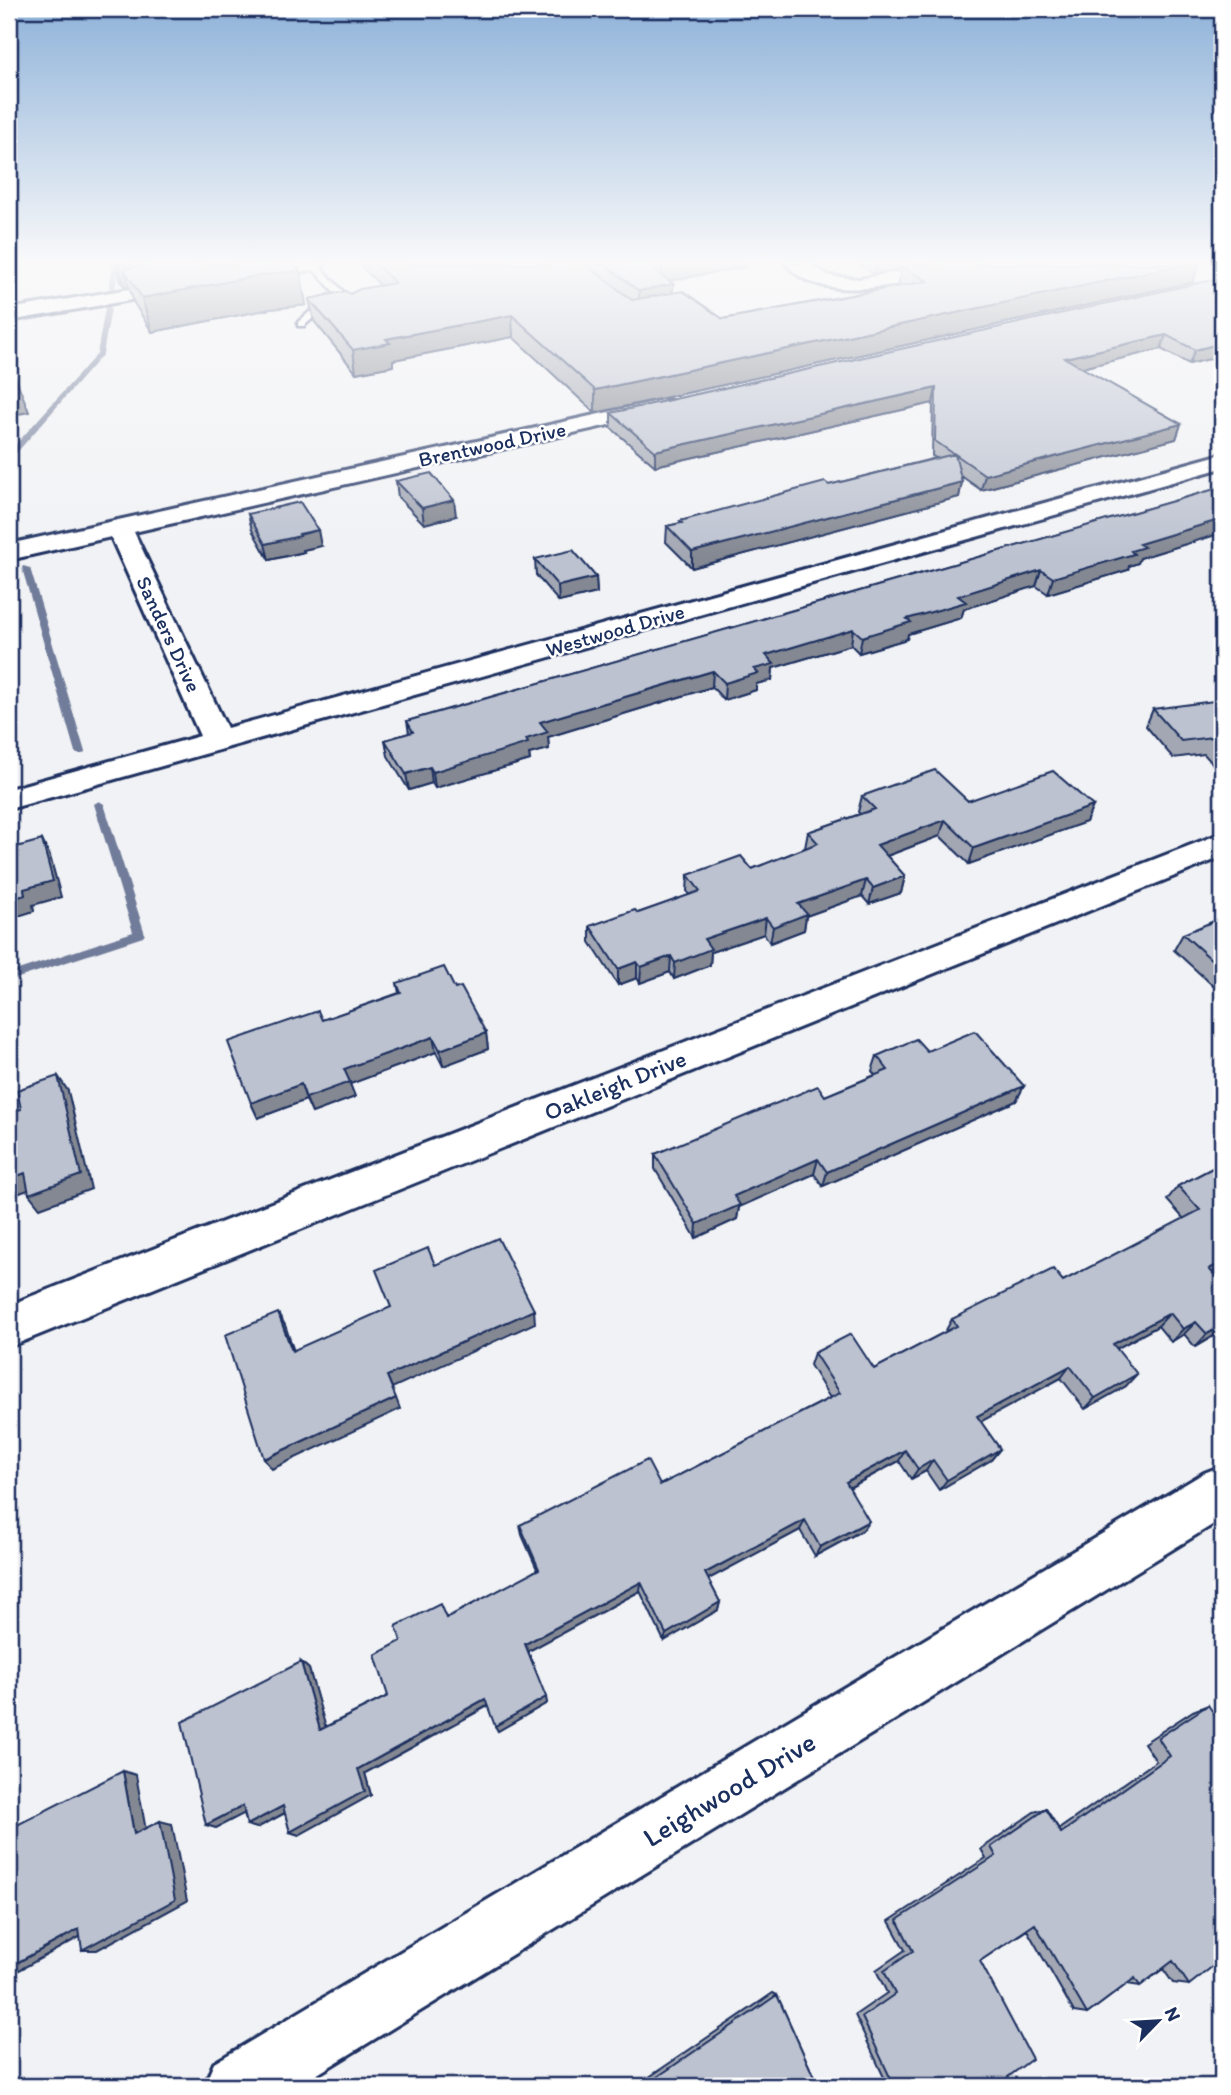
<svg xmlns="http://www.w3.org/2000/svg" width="1231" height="2095" font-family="Itim,sans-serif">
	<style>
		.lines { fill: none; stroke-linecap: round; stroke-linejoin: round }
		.stream { fill: #707c9a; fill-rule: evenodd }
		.service-casing { stroke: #1b2f5e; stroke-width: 5 }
		.minor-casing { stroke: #1b2f5e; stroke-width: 6 }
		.service { fill: #fff; fill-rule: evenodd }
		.minor { fill: #fff; fill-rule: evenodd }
		.wall { fill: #a2a7b3; stroke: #1b2f5e; stroke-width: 2 }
		.shaded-wall { fill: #848892; stroke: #1b2f5e; stroke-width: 2 }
		.building { fill: #bcc2d0; stroke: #1b2f5e; stroke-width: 2 }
		.labels { text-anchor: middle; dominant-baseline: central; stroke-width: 5; stroke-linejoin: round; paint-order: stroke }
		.far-street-label { font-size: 21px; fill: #1b2f5e; stroke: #fff }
		.street-label { font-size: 24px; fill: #1b2f5e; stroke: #fff }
		.near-street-label { font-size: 28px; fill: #1b2f5e; stroke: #fff }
	</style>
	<rect width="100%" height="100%" fill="#f1f2f5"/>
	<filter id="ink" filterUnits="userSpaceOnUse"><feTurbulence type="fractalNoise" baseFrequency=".0143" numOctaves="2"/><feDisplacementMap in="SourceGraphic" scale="14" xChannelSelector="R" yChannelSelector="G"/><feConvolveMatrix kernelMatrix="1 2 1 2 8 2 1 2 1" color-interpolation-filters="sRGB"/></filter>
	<g filter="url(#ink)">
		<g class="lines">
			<!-- stream -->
			<path class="stream" d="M113 264H119L115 288 112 290 109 288Z
				M108 306 111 308 103 354 12 458H9V452L97 354 105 308Z
				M9 517 13 519 16 534 9 532Z
				M23 566 30 568 85 752 83 754H77L75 752 22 568Z
				M99 801 104 804 145 934 143 937 9 981V973L133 932 94 804Z"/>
			<defs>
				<path id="service" d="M317 264 359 308V312H353L309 265Z
					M329 295 337 297 304 326H298V322Z"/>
				<path id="minor" d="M285 264H326L317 269 246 281 237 276 246 271Z
					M786 264H808L830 276 859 279 942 264H979L970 269C921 279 823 310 786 264Z
					M183 280 192 286 189 290 9 321V309Z
					M663 400 671 401 674 406 671 411 134 532 227 728 1222 454V468L9 809V789L200 736 111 537 9 560V544Z
					M1222 833V857L9 1347V1305Z
					M1222 1466V1519L298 2086H204L214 2063 1204 1473Z"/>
			</defs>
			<!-- service casing -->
			<use href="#service" class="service-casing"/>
			<!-- minor casing -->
			<use href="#minor" class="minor-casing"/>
			<!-- service -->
			<use href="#service" class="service"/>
			<!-- minor -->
			<use href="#minor" class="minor"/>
		</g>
		<!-- wall -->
		<path class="wall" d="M116 264H293L300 271 306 305 270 309 152 332 134 303 129 287H125L121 282Z
			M359 264H745V267L669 281 673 293 723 319 898 286 901 269 874 274 858 264H1199L1193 282 595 413 513 337 393 360V366L356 373 314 321 309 299 350 294 380 285Z
			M1222 279V356L1189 364 1161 349 1082 368 1181 424 1176 439 981 490 961 476 962 482 959 497 692 568 666 542 667 526 680 523V521L829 485 936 458 932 456 933 403 655 466 611 428V413Z
			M396 481 456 516 424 524 398 497Z
			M1222 487V533L1140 558 1138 563 1129 566 1128 570 1048 594 1036 586 964 609 961 618 908 634 907 639 859 653 851 645 773 668 772 680 756 684V690L724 700 712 687 548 737 549 749 529 754 530 760 435 788 432 783 409 790 388 756 385 740 409 733 407 721Z
			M248 514 321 546 303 550 304 552 269 560 252 530Z
			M535 559 596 577 597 593 559 602 536 575Z
			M1222 705V763L1213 764 1204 754 1173 758 1146 726 1153 709Z
			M862 796 1093 806 1086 822 969 864 940 836 887 856 905 876 901 893 869 904 862 896 806 916 804 930 770 943 764 934 711 952 710 965 674 979 670 972 640 983 637 978 618 985 590 942V926L638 913 690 895 687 891 688 875 752 869 805 848 808 832 860 814 858 812Z
			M1222 928V994L1174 950 1183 934Z
			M397 983 455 989 486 1033 488 1049 443 1066 436 1052 350 1084 355 1097 312 1113 306 1100 258 1118 251 1103 322 1020 399 993Z
			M927 1051 1024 1086 1016 1101 823 1186 814 1174 739 1207 737 1219 696 1238 655 1169V1154L825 1096 875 1075 872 1071 877 1056Z
			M1222 1163 1213 1273 1222 1283V1331L1195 1347 1184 1334 1171 1342 1158 1326 1117 1348 1126 1386 1085 1409 1061 1378 980 1421 1000 1449 991 1460 939 1490 926 1471 911 1479 899 1461 849 1488 863 1530 815 1556 800 1530 708 1579 720 1602 718 1610 664 1641 640 1591 528 1651 547 1703 498 1731 488 1706 365 1773 371 1795 299 1835 290 1832 285 1813 257 1828 247 1825 244 1813 216 1828 206 1825 301 1662 309 1669 325 1727 388 1696 537 1569 522 1535 520 1525 660 1485 830 1398 810 1365 814 1353 874 1369 945 1332 952 1319 1063 1281 1184 1219 1167 1200 1178 1186Z
			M1208 1705 1189 1985 1173 1983 1163 1969 1140 1986 1127 1984 1087 2014 1074 2012 1027 1930 980 1961 996 2086H888L855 2015 887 1993 876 1970 905 1950 889 1921 986 1858 981 1849 1034 1812 1046 1809 1059 1829 1156 1761 1144 1743 1193 1711Z
			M773 1993 777 1995 818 2086H636Z"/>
		<!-- shaded-wall -->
		<path class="shaded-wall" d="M118 264H269L124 269 129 287H125Z
			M662 264H745V267L662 282Z
			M876 264H927L901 266V269L874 274Z
			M1185 264H1199L1193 282 595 413V390Z
			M300 271 306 305 270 309 152 332 142 298 262 275Z
			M673 284V306L639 312V291Z
			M512 315 513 337 393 360V366L356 373 353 350 386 339Z
			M1166 335 1161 349 1061 373 1065 358Z
			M1222 343V356L1189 364 1195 350Z
			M15 376 29 412 9 416V377Z
			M936 388 933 403 655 466V451Z
			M1181 424 1176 439 981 490 985 475Z
			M962 482 959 497 692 568V552Z
			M454 500 456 516 424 524 422 508Z
			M1222 519V533L1140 558 1138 563 1129 566 1128 570 1048 594 1053 578 1131 551 1139 544Z
			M318 530 321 546 303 550 304 552 269 560 265 544Z
			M1041 570 1036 586 964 609 961 618 908 634 907 639 859 653 862 637 907 619 958 596Z
			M596 577 597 593 559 602 558 586Z
			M853 629 851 645 773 668 772 680 756 684V690L724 700 725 683 754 669 766 655Z
			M713 671 712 687 548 737 549 749 529 754 530 760 435 788 433 772 526 739 540 722Z
			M1221 748 1222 763 1213 764Z
			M430 767 432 783 409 790 406 774Z
			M1093 806 1086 822 969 864 974 848Z
			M945 820 940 836 873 861 877 845Z
			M42 840 50 856 61 897 33 905 34 911 9 919V900L24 889Z
			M905 876 901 893 869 904 873 888Z
			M866 880 862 896 806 916 804 930 770 943 773 927 798 904Z
			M766 918 764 934 711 952 710 965 674 979 675 963 704 939Z
			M671 956 670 972 640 983 641 967Z
			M637 962V978L618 985V969Z
			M486 1033 488 1049 443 1066 440 1050Z
			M433 1037 436 1052 350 1084 355 1097 312 1113 306 1098 344 1069Z
			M58 1076 68 1091 91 1189 40 1208 29 1194Z
			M301 1084 306 1100 258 1118 251 1103Z
			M1024 1086 1016 1101 823 1186 827 1172Z
			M818 1159 814 1174 739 1207 737 1219 696 1238 697 1224 734 1196Z
			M25 1173 36 1187 9 1197V1179Z
			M1222 1262V1268L1197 1282 1209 1269Z
			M534 1310 535 1323 392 1388 387 1376Z
			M278 1313 285 1325 298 1363 292 1351Z
			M1170 1313 1158 1326 1103 1356 1113 1344Z
			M1196 1322 1184 1334 1171 1342 1183 1329Z
			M1222 1326V1331L1195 1347 1207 1334Z
			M1070 1366 1061 1378 969 1428 977 1416Z
			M1137 1374 1126 1386 1085 1409 1095 1398Z
			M396 1398 400 1409 272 1469 264 1459Z
			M1000 1449 991 1460 939 1490 947 1480Z
			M905 1450 899 1461 841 1492 846 1482Z
			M933 1460 926 1471 911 1479 918 1469Z
			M805 1520 800 1530 703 1582 705 1573Z
			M869 1521 863 1530 815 1556 820 1547Z
			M641 1582 640 1591 527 1652 525 1644Z
			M720 1602 718 1610 664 1641 666 1634Z
			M301 1662 309 1669 328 1735 320 1730Z
			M546 1697 547 1703 498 1731 495 1726Z
			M485 1699 489 1705 365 1773 371 1795 299 1835 290 1832 358 1769Z
			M123 1771 136 1775 147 1836 134 1834Z
			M243 1806 253 1809 216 1828 206 1825Z
			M283 1806 292 1809 257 1828 247 1825Z
			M160 1821 172 1824 187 1901 97 1950H82Z
			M79 1929H94L14 1973H9V1967Z"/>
		<!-- building -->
		<path class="building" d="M153 264H293L300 271 262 275 142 298 124 269Z
			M376 264H585L632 300 683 291 723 319 928 281 901 266 911 264H1185L595 390 512 315 386 339 390 343 353 350 309 299 346 291 350 294 360 289 395 283Z
			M604 264H646L673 284 639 291Z
			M1221 278 1222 279V323L1217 324 1222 327V343L1195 350 1166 335 1065 358 1181 424 985 475 955 454 962 482 692 552 667 526 682 523 680 521 825 482 829 485 954 454 935 441 936 388 655 451 611 413Z
			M9 361 15 376 9 377Z
			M431 473 454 500 422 508 396 481Z
			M1222 487V519L1139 544 1144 547 1131 551 1134 554 1053 578 1041 570 958 596 966 602 907 619 911 622 862 637 853 629 766 655 774 664 754 669 758 673 725 683 713 671 540 722 548 732 526 739 528 743 433 772 430 767 406 774 385 740 413 732 407 721Z
			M300 502 318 530 299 534 300 536 265 544 248 514Z
			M573 550 596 577 558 586 535 559Z
			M1214 701 1218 705H1222V748L1212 737 1181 741 1153 709Z
			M935 770 968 801 1053 771 1093 806 974 848 945 820 877 845 905 876 873 888 866 880 798 904 807 914 773 927 766 918 704 939 711 949 675 963 671 956 641 967 637 962 618 969 590 926 635 910 638 913 700 891 688 875 741 856 752 869 818 843 808 832 875 809 862 796Z
			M42 840 53 881 24 889 25 895 9 900V849Z
			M1214 921 1222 928V969L1183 934Z
			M444 967 455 989 461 987 486 1033 440 1050 433 1037 344 1069 350 1082 306 1098 301 1084 251 1103 228 1042 318 1011 322 1020 401 993 397 983Z
			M975 1031 1024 1086 827 1172 818 1159 734 1196 740 1205 697 1224 655 1154 818 1086 825 1096 888 1070 877 1056 916 1039 927 1051Z
			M58 1076 81 1175 29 1194 25 1173 9 1179V1113L21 1109 17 1090Z
			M1222 1163V1262L1209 1269 1222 1283V1326L1207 1334 1196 1322 1183 1329 1170 1313 1113 1344 1137 1374 1095 1398 1070 1366 977 1416 1000 1449 947 1480 933 1460 918 1469 905 1450 846 1482 869 1521 820 1547 805 1520 705 1573 720 1602 666 1634 641 1582 525 1644 546 1697 495 1726 485 1699 358 1769 365 1791 290 1832 283 1806 247 1825 243 1806 206 1825 182 1722 301 1662 320 1730 388 1696 375 1655 401 1641 396 1626 440 1604 446 1618 539 1569 520 1525 647 1460 660 1485 840 1393 814 1353 851 1334 874 1369 957 1326 952 1319 1053 1269 1063 1281 1200 1210 1178 1186Z
			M498 1238 534 1310 387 1376 396 1398 264 1459 225 1335 278 1313 292 1351 391 1307 376 1270 428 1248 435 1265Z
			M1208 1705 1222 1725V1959L1189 1985 1173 1961 1140 1986 1135 1978 1087 2014 1035 1924 980 1961 1032 2059 996 2086H894L862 2017 895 1994 884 1971 913 1951 897 1920 996 1856 991 1847 1046 1809 1061 1833 1170 1756 1158 1738Z
			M123 1771 134 1834 160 1821 175 1900 82 1950 79 1929 9 1967V1829Z
			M777 1995 818 2086H644Z"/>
	</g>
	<!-- sky -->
	<linearGradient id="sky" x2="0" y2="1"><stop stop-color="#8eb2d9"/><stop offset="0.47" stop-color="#f9f9fa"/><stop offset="1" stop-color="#f9f9fa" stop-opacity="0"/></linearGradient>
	<rect width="1231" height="557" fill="url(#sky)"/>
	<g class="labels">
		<!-- far-street labels -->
		<g class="far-street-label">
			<text transform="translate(492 444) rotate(-12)">Brentwood Drive</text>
			<text transform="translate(615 630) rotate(-16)">Westwood Drive</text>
			<text transform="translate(169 634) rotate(65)">Sanders Drive</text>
		</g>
		<!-- street labels -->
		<g class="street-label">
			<text transform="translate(615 1085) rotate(-22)">Oakleigh Drive</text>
		</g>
		<!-- near-street labels -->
		<g class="near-street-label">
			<text transform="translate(729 1789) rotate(-31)">Leighwood Drive</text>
		</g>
	</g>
	<!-- margin -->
	<rect width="1231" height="2095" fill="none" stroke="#fff" stroke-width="35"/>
	<rect x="18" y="18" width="1196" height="2060" fill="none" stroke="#1b2f5e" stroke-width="2.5" filter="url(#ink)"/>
	<!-- north arrow -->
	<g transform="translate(1158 2021) rotate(65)" stroke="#ffffff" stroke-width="5" paint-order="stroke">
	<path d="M0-5L12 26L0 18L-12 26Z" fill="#1b2f5e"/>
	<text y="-10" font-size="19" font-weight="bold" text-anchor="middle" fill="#1b2f5e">N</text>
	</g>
</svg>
